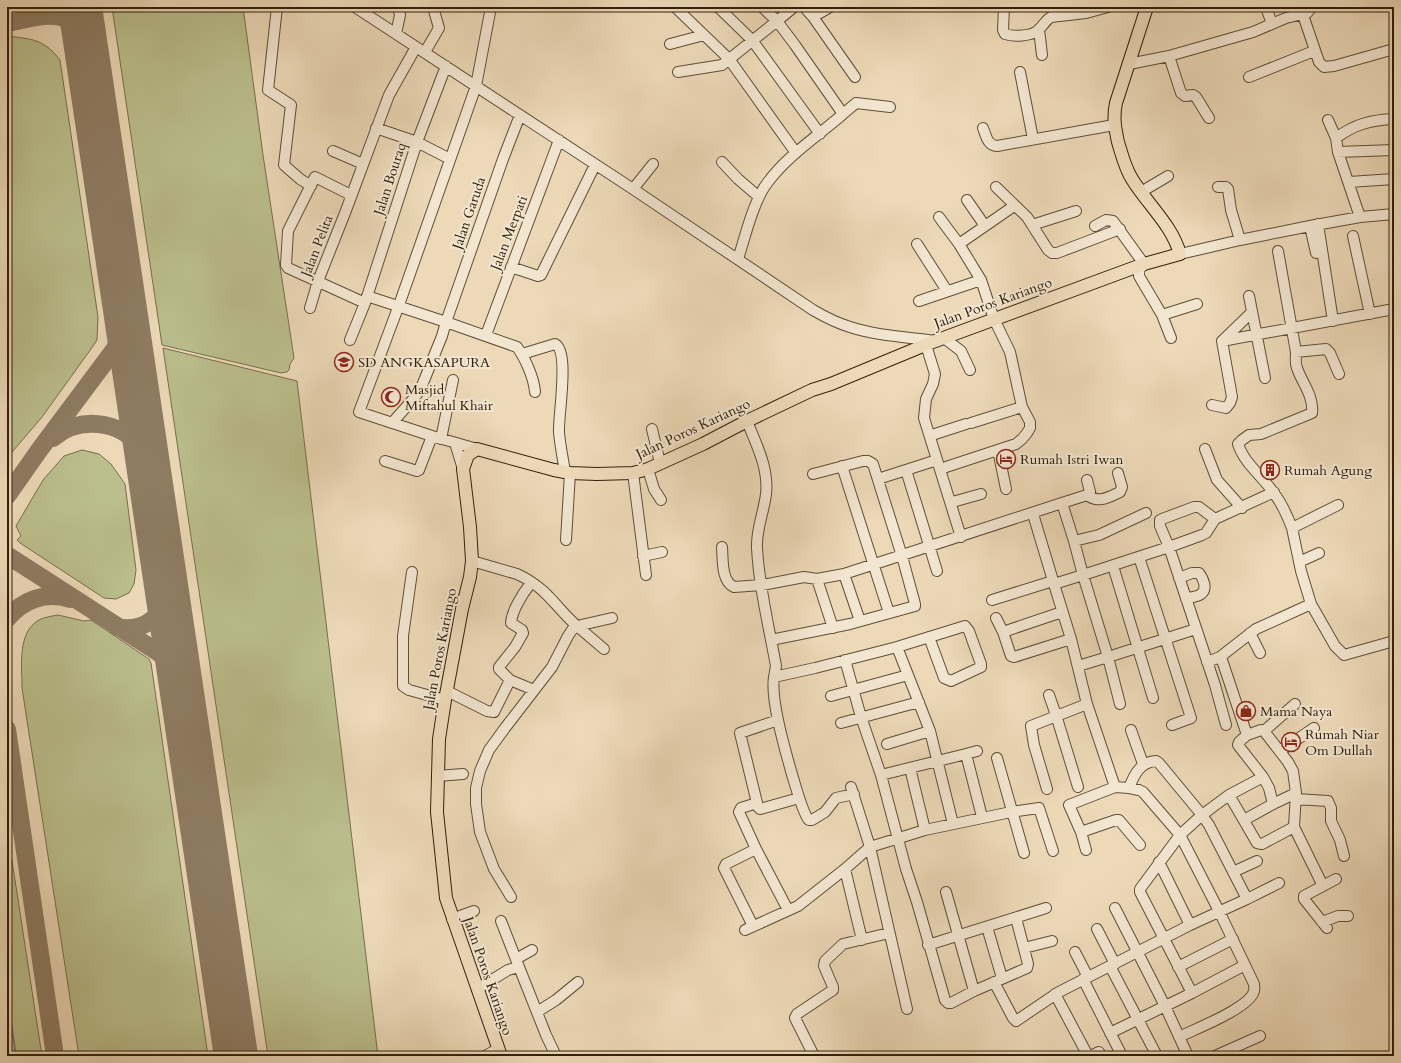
<svg xmlns="http://www.w3.org/2000/svg" width="1401" height="1063" font-family="Cardo,serif">
	<style>
		.green { fill: #bbbe8d; stroke: #766f4c }
		.lines { fill: none; stroke-linecap: round; stroke-linejoin: round }
		.stream { stroke: #737b75; stroke-width: 2 }
		.taxiway { stroke: #8e7c62; stroke-width: 18 }
		.runway { stroke: #8e7c62; stroke-width: 44 }
		.minor-casing { stroke: #5f4e36; stroke-width: 12 }
		.major-casing { stroke: #30200b; stroke-width: 14 }
		.minor { stroke: #f3e6d1; stroke-width: 10 }
		.major { stroke: #edd9b8; stroke-width: 12 }
		.labels { text-anchor: middle; dominant-baseline: central; stroke-width: 4; stroke-linejoin: round; paint-order: stroke }
		.street-label { font-size: 14px; fill: #30200b; stroke: #f3e6d1 }
		.poi-label { font-size: 14px; fill: #30200b; stroke: #f3e6d1; text-anchor: start }
	</style>
	<rect width="100%" height="100%" fill="#edd9b8"/>
	<filter id="stains"><feTurbulence type="fractalNoise" baseFrequency=".005" numOctaves="4"/><feColorMatrix values="0 0 0 0 .2 0 0 0 0 .09 0 0 0 0 .02 0 0 0 .5 -.17"/></filter>
	<radialGradient id="worn" r=".72"><stop offset=".6" stop-color="#630" stop-opacity="0"/><stop offset="1" stop-color="#630" stop-opacity=".3"/></radialGradient>
	<!-- green -->
	<path class="green" d="M112 7H243L263 155 294 358 290 364 289 370 287 372 281 373 162 345Z
		M7 36C32 39 44 39 60 60L98 317 97 340 91 349 42 417 7 458Z
		M163 348 297 381 378 1056H268Z
		M82 450 99 454 111 464 125 484 136 570 134 584 129 593 116 599 104 598 20 543 17 540 21 536 16 526 43 480 64 456Z
		M58 615 84 621 91 620 149 659 151 663 208 1056H79L22 688C22 667 17 632 39 620 45 617 52 616 58 615Z
		M7 828 42 1056H10L7 1035Z"/>
	<g class="lines">
		<!-- stream -->
		<path class="stream" d="M7 996 16 1056"/>
		<!-- taxiway -->
		<path class="taxiway" d="M7 23C25 20 49 11 66 19 74 23 79 30 84 37
			M53 438C78 416 120 420 140 447 143 452 145 459 148 465
			M7 496 40 449 114 350 122 336 127 323
			M7 555 159 653C171 663 175 667 180 682
			M7 619C22 600 46 591 70 599
			M117 627C141 632 154 621 168 603
			M7 729 55 1056"/>
		<!-- runway -->
		<path class="runway" d="M80 7 236 1056"/>
		<defs>
			<path id="minor" d="M277 7 268 90 291 105 284 165 300 179 311 186
				M355 7 633 189 813 310C825 317 837 323 850 327 877 336 907 337 936 341
				M675 7 729 59 796 153
				M718 7 752 40 820 134
				M762 7 777 21 794 7
				M804 7 813 17 855 77
				M1004 7 1003 30 1005 34C1013 37 1031 36 1037 31 1043 27 1044 21 1051 17L1086 13 1108 7
				M1266 7 1272 24
				M1303 15 1319 62 1324 67 1334 66 1394 49
				M813 17 830 7
				M1039 29 1042 55
				M396 34 400 15 398 7
				M670 44 704 35
				M425 52 439 28 433 7
				M1169 56 1181 93 1185 96 1193 95 1196 97 1209 118
				M1129 64 1169 56 1253 32 1286 18 1307 13 1312 7
				M678 72 722 65 777 21 795 45 843 114C818 136 788 155 768 182 754 199 745 237 738 259
				M1020 72 1033 139
				M1249 77 1314 51
				M843 114 856 103 890 107
				M1328 120 1336 138
				M376 128 417 142 450 159
				M983 128C986 136 988 146 997 146L1114 125
				M333 151 363 164
				M1338 152 1394 150
				M722 162 738 179 759 197
				M1349 182 1394 179
				M996 187 1027 217 1048 250 1052 253H1057L1120 229
				M1218 187H1226L1228 189 1231 210 1240 240
				M633 189 653 164
				M1141 192 1168 176
				M351 195 315 177 288 231 286 265 288 268 365 303
				M967 200 985 226
				M939 217 959 244 981 280 994 319 1010 352 1022 407 1030 422V428L1027 433 1022 439 1016 444 946 467
				M1360 217 1338 152 1336 138C1355 124 1371 120 1394 119
				M1318 224 1333 321
				M1032 225 1076 211
				M1095 226 1106 220 1113 221 1144 264 1139 270V276L1162 315 1171 338
				M1310 226 1316 253
				M1353 236 1370 314
				M917 244 947 291
				M959 244 1014 206
				M1278 251 1296 352C1296 357 1295 363 1297 368 1302 383 1314 396 1312 413L1261 434 1249 435 1242 440 1238 444C1244 463 1262 476 1273 492 1282 503 1287 515 1292 528L1338 505
				M1180 254 1240 240 1310 226 1360 217 1394 214
				M511 267 538 276 541 275 595 165
				M367 296 446 322 503 159 520 115
				M1249 296 1265 378
				M919 301 981 280
				M310 308 318 281 345 213 389 95 416 47
				M1162 315 1197 304
				M486 335 559 140
				M944 338 961 351 970 370
				M350 340 365 303 417 142 446 66
				M1222 341 1394 309
				M1222 341 1252 312
				M926 345 935 374 933 384 926 399 924 418 961 537
				M1296 352 1326 349 1330 353 1339 374
				M522 354 555 344C570 351 558 416 559 432 560 445 563 459 565 472
				M1212 405 1226 408 1230 403 1232 397 1222 341
				M747 421C756 444 769 468 766 494 764 512 756 529 757 548 759 587 769 627 776 666L774 677 815 668 897 647 965 626 969 631 981 664V667L951 681 944 678 929 637
				M392 423 415 397 421 388 442 336 446 322 517 347C525 358 534 378 535 392
				M971 423 1022 407
				M652 429 660 463
				M935 434 966 424
				M441 439 453 380
				M455 443 463 469
				M477 449 432 436 359 412 399 305 476 86 491 7
				M1205 449 1217 480 1242 508
				M998 450 1006 489
				M937 460 906 470 937 571
				M385 461 417 471 419 470 432 436
				M842 466 889 613
				M648 469 654 489 661 500
				M633 473 646 575
				M1118 473 1122 487 1120 492C1109 497 1098 504 1087 495L1062 503 1074 541 1083 575 1169 547 1202 535 1206 533 1215 519 1274 492
				M878 479 906 470
				M1087 495 1090 492 1087 480
				M956 501 981 494
				M1033 514 1054 584 1083 575 1108 657 1078 666
				M1215 519 1199 507H1194L1162 519 1160 520V526L1169 547 1215 685 1226 725
				M1292 528 1301 571 1311 604 1335 646 1344 655 1394 641
				M566 540 570 473
				M1074 541 1099 535 1146 513
				M722 547C723 559 721 581 734 587L762 585 804 577 817 579 844 574 1062 503
				M643 556 662 552
				M1139 557 1191 718 1172 725
				M472 561 517 574C526 578 535 584 543 591 555 602 565 616 577 626L572 630 568 636 552 667 505 728 489 750 480 771 476 788V804L480 832 494 869 511 897
				M1299 562 1319 553
				M1113 566 1153 698
				M412 572 403 636V686L409 690 445 700
				M844 574 860 621
				M1179 578 1192 573H1199C1203 578 1208 589 1201 594 1198 597 1190 597 1186 599
				M817 579 833 628
				M992 600 1053 581
				M1062 612 1003 632 1011 656 1014 657 1071 639
				M996 618 1003 632
				M1250 633 1260 653
				M771 640 850 624 915 606V604L902 556 873 464 868 461H863L813 474
				M897 647 930 731 953 824
				M604 649 577 626 612 618
				M1220 657 1256 629 1311 604
				M845 660 861 717 881 775 906 869 917 902 945 1000 948 1003H951L974 991 1027 968 1028 964 1016 918
				M1207 662 1220 657 1222 660 1247 735 1261 730 1264 731 1288 762 1293 771 1296 793 1273 804 1269 788 1263 777
				M774 677C772 690 775 706 778 720 781 735 801 813 809 820H812L825 812 836 798 854 794
				M510 680 499 669V667L515 647 523 633 522 630 511 623C512 610 523 593 531 583
				M447 691 487 711 494 712 510 680 534 690
				M1049 695 1056 715 1078 787
				M831 696 908 675
				M1087 704 1115 787 1129 788C1134 775 1140 762 1156 761L1159 763 1202 815 1209 825 1247 899 1279 883
				M1120 704 1108 657 1196 629
				M778 720 740 733 758 807 760 809 799 798
				M841 723 919 702
				M1131 730 1143 764
				M1264 731 1295 704
				M1247 735 1239 742 1238 745 1263 777 1229 795 1257 843 1262 844 1294 827
				M887 744 930 731
				M1280 751 1314 728
				M966 754 977 751
				M997 758 1024 853
				M910 768 925 830
				M881 775 966 754 982 817
				M437 776 463 774
				M851 787 870 847 907 1009
				M1115 787 1069 805 1081 832 1116 820H1119L1140 845
				M1129 788 1139 790 1143 792 1180 835 1202 815 1229 795
				M1047 789 1034 745 1031 726 1087 704 1071 639 1054 584
				M1296 793 1294 827 1323 886
				M1296 799 1328 801 1331 808V821L1340 840 1344 856
				M757 803 741 808 739 812 756 849 788 910
				M1244 820 1273 804
				M1081 832 1086 850
				M1159 862 1190 925
				M845 869 862 940
				M1233 872 1257 861
				M946 892 974 991
				M1115 908 1165 1006 1188 1056
				M452 919 474 911
				M501 921 519 967
				M1322 922 1338 916H1348
				M753 926 724 868 726 864 756 849
				M987 927 1002 978
				M1327 928 1304 899V896L1336 879
				M1097 929 1115 964
				M745 930 798 906 845 869 870 847 925 830 1011 812 1039 808 1053 851
				M928 945 1046 908
				M1024 948 1052 941
				M1075 952 1088 977
				M516 959 532 950
				M1110 966 1157 1056
				M1178 967 1233 939
				M1083 979 1122 1056
				M994 982 1013 1018 1016 1021 1059 992 1190 925 1247 899
				M477 989 508 970 519 967 546 1035 556 1056
				M1055 994 1087 1054 1090 1056
				M537 1012 556 1000 578 982
				M1110 1033 1192 993 1245 965
				M1179 1037C1195 1029 1250 1008 1254 991 1255 990 1254 986 1254 984L1219 911 1180 835 1140 889V892L1192 993
				M485 1056 498 1049
				M814 1056 795 1018 797 1014 833 990V987L824 966 825 961 843 944 889 933
				M1090 1056 1099 1052
				M1215 1056 1260 1036"/>
			<path id="major" d="M501 1056 446 898 437 812 439 739 445 700 462 609 470 577 472 561 470 527 463 469 468 455 477 449 554 470 570 473 597 474 633 473 648 469 703 444 747 421 812 390 831 384 930 343 1144 264 1180 254C1172 225 1148 205 1132 179 1125 168 1122 155 1118 142 1115 128 1113 117 1116 103L1147 7"/>
		</defs>
		<!-- minor casing -->
		<use href="#minor" class="minor-casing"/>
		<!-- major casing -->
		<use href="#major" class="major-casing"/>
		<!-- minor -->
		<use href="#minor" class="minor"/>
		<!-- major -->
		<use href="#major" class="major"/>
	</g>
	<!-- icons -->
	<defs>
		<symbol id="school-ring" viewBox="-11 -11 22 22"><circle r="9.5" fill="#f3e6d1" stroke="#8f2418" stroke-width="1.5"/><path d="M0-5L7-2L0 1L-7-2ZM-4 1L0 2.5L4 1V4Q0 6-4 4Z" fill="#8f2418"/></symbol>
		<symbol id="mosque-ring" viewBox="-11 -11 22 22"><circle r="9.5" fill="#f3e6d1" stroke="#8f2418" stroke-width="1.5"/><path d="M3.5-4.9A6 6 0 1 0 3.5 4.9A5 5 0 1 1 3.5-4.9Z" fill="#8f2418"/></symbol>
		<symbol id="hotel-ring" viewBox="-11 -11 22 22"><circle r="9.5" fill="#f3e6d1" stroke="#8f2418" stroke-width="1.5"/><path d="M-6-4.5h1.5V1H6V5H4.5V3h-9V5H-6ZM-4 0a1.8 1.8 0 1 1 3.6 0ZM.5 0V-2.5h3Q6-2.5 6 0Z" fill="#8f2418"/></symbol>
		<symbol id="building-ring" viewBox="-11 -11 22 22"><circle r="9.5" fill="#f3e6d1" stroke="#8f2418" stroke-width="1.5"/><path d="M-4-6H4V6H1V3H-1V6H-4ZM-2.5-4.3h1.7v1.8h-1.7ZM.8-4.3h1.7v1.8H.8ZM-2.5-1h1.7V.8h-1.7ZM.8-1h1.7V.8H.8Z" fill="#8f2418"/></symbol>
		<symbol id="shop-ring" viewBox="-11 -11 22 22"><circle r="9.5" fill="#f3e6d1" stroke="#8f2418" stroke-width="1.5"/><path d="M-5-2.5h2.3a2.7 3.5 0 0 1 5.4 0H5L5.5 6h-11ZM-1.5-2.5h3a1.5 2.3 0 0 0-3 0Z" fill="#8f2418"/></symbol>
	</defs>
	<g fill-rule="evenodd">
		<use href="#school-ring" x="333" y="351" width="22" height="22"/>
		<use href="#mosque-ring" x="380" y="386" width="22" height="22"/>
		<use href="#hotel-ring" x="995" y="448" width="22" height="22"/>
		<use href="#building-ring" x="1259" y="459" width="22" height="22"/>
		<use href="#shop-ring" x="1235" y="700" width="22" height="22"/>
		<use href="#hotel-ring" x="1280" y="731" width="22" height="22"/>
	</g>
	<g class="labels">
		<!-- street labels -->
		<g class="street-label">
			<text transform="translate(390 179) rotate(-72)">Jalan Bouraq</text>
			<text transform="translate(469 213) rotate(-71)">Jalan Garuda</text>
			<text transform="translate(509 233) rotate(-69)">Jalan Merpati</text>
			<text transform="translate(317 246) rotate(-69)">Jalan Pelita</text>
			<text transform="translate(993 303) rotate(-20)">Jalan Poros Kariango</text>
			<text transform="translate(693 429) rotate(-25)">Jalan Poros Kariango</text>
			<text transform="translate(440 649) rotate(-79)">Jalan Poros Kariango</text>
			<text transform="translate(488 976) rotate(71)">Jalan Poros Kariango</text>
		</g>
		<!-- poi labels -->
		<g class="poi-label">
			<text x="358" y="362">SD ANGKASAPURA</text>
			<text x="405" y="389">Masjid<tspan x="405" dy="16">Miftahul Khair</tspan></text>
			<text x="1020" y="459">Rumah Istri Iwan</text>
			<text x="1284" y="470">Rumah Agung</text>
			<text x="1260" y="711">Mama Naya</text>
			<text x="1305" y="734">Rumah Niar<tspan x="1305" dy="16">Om Dullah</tspan></text>
		</g>
	</g>
	<!-- margin -->
	<rect width="1401" height="1063" fill="none" stroke="#edd9b8" stroke-width="24"/>
	<rect x="8" y="8" width="1385" height="1047" fill="none" stroke="#30200b" stroke-width="2"/>
	<rect x="12" y="12" width="1377" height="1039" fill="none" stroke="#30200b"/>
	<rect width="100%" height="100%" filter="url(#stains)"/>
	<rect width="100%" height="100%" fill="url(#worn)"/>
</svg>
